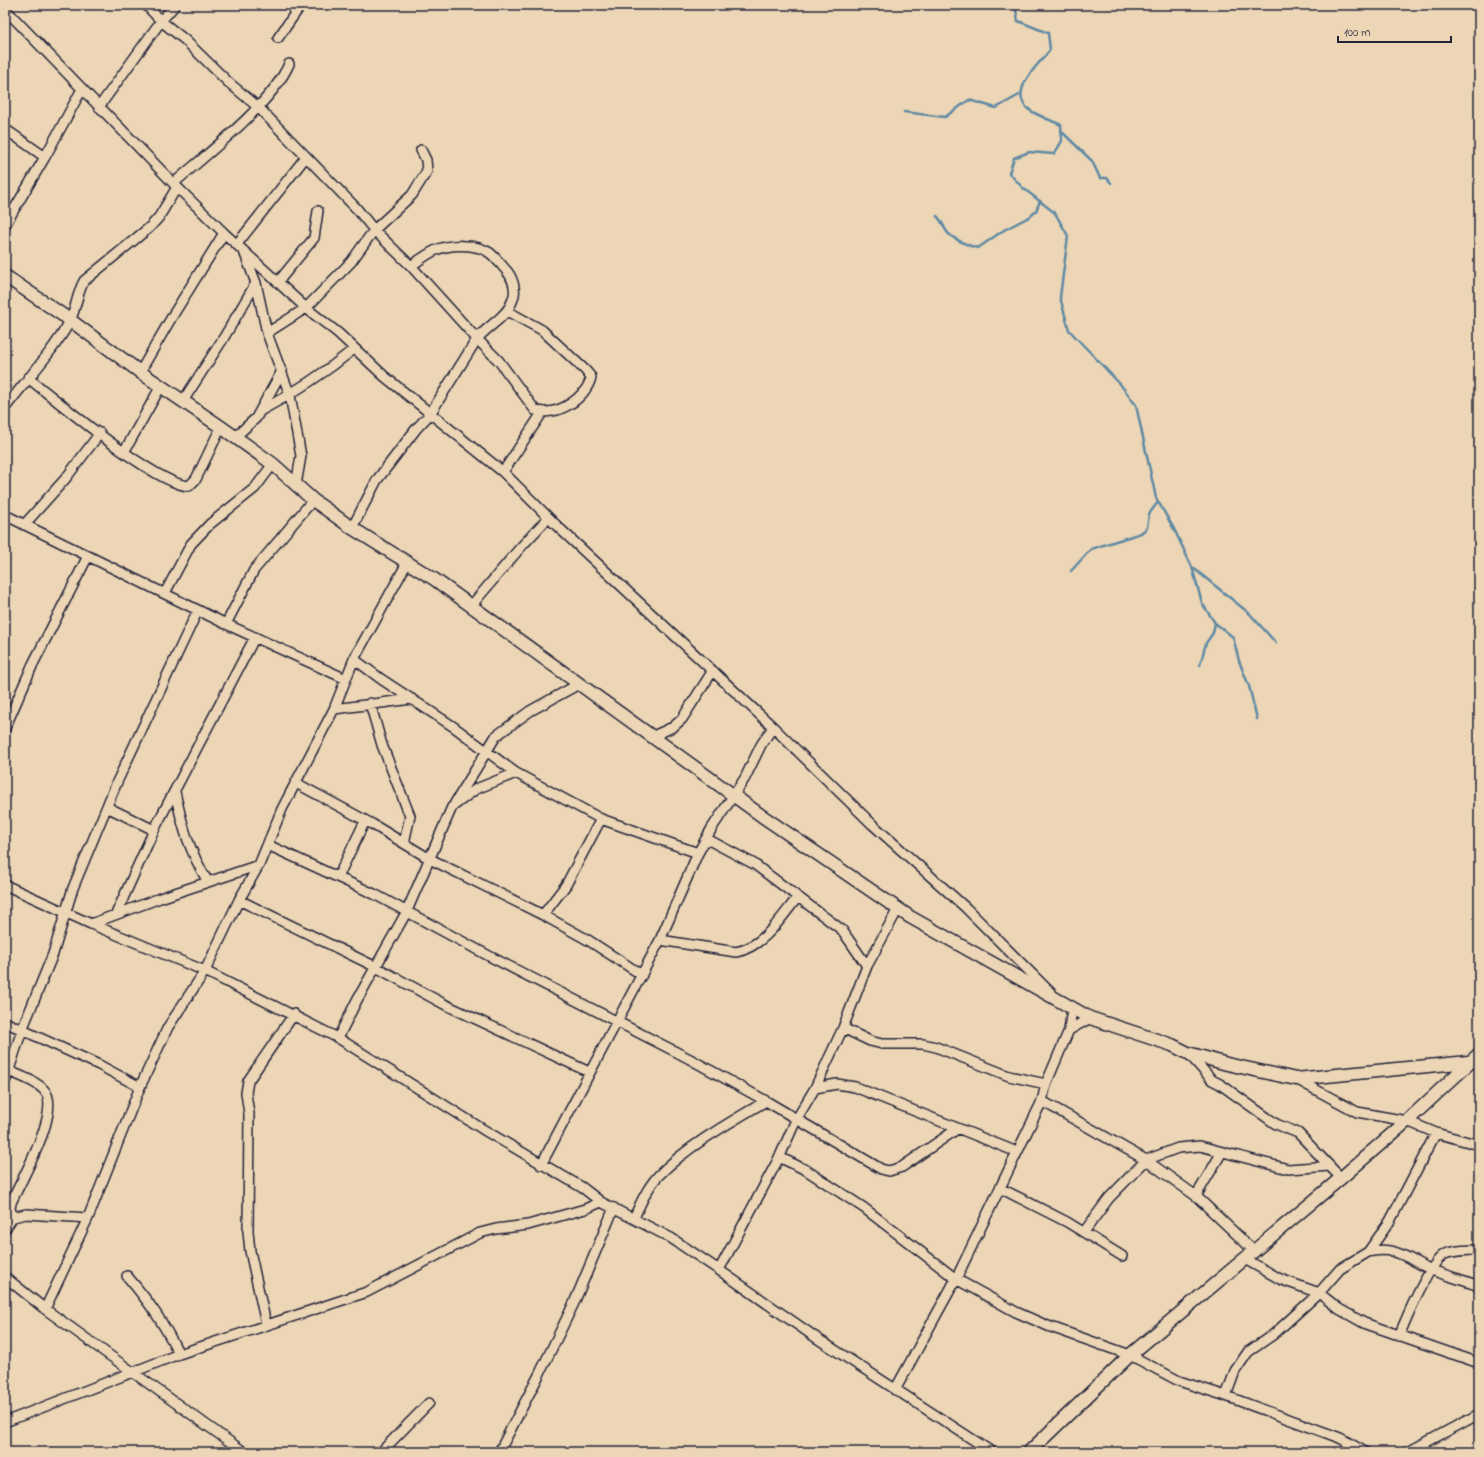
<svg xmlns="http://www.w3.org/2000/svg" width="1484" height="1457" font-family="'Indie Flower',sans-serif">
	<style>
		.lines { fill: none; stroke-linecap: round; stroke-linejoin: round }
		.stream { stroke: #6089a4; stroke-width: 2.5 }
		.street-casing { stroke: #22223b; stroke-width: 12 }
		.secondary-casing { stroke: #22223b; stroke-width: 15 }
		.street { stroke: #ecd6b5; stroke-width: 9 }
		.secondary { stroke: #ecd6b5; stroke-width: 12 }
	</style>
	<rect width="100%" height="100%" fill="#ecd6b5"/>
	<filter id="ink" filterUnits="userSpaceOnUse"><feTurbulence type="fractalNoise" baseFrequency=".025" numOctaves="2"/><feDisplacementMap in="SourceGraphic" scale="8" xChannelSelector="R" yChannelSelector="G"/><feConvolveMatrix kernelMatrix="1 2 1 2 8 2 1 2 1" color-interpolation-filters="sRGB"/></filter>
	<g filter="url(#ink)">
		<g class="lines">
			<!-- stream -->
			<path class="stream" d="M1015 5 1018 21 1048 33 1050 50C1039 64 1009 89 1027 108 1033 114 1053 121 1061 125L1062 141 1054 154 1029 152 1014 158 1009 173 1023 188 1055 213 1068 236 1060 297 1069 330 1120 384 1136 405 1156 498 1174 529 1192 567 1250 614 1276 643
				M904 112 945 117 969 100 996 108 1021 94
				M1061 131 1092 161 1100 178H1107L1111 183
				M937 216C943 222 943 226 947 232 951 238 971 247 978 248L1004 230 1031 216 1036 211 1040 201
				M1192 567 1202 603 1215 623 1233 637 1239 661 1249 686 1257 719
				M1071 571 1091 549 1141 533 1147 528 1149 514 1158 502
				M1200 665 1206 643 1213 633 1215 623"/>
			<defs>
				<path id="street" d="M146 5 161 21 185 40 228 82 258 107 357 209 374 230 411 266 477 339 499 361 535 410C556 418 587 398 591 377L585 370 542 330 507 311
					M5 9 177 187 224 233 306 308 338 333 384 376 503 472 557 526 773 727 872 824 966 908 1052 994
					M278 38 301 5
					M99 107 161 21 175 5
					M5 129 45 157
					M174 183C208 153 271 105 289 64
					M5 225 45 157 82 89
					M237 244 305 158
					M245 254 256 283 267 333 290 395 301 456 296 485
					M278 282 314 238 318 211
					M267 333 306 308 351 262 374 230 412 195 427 171 426 160 421 150
					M140 372 173 315 224 233
					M28 378C58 401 156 485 189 486L196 479 221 427
					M183 401 223 339 256 283
					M5 408C26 380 53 352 70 321 76 309 77 293 84 281L150 227 159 217 177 187
					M260 411C294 393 325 373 354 349
					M235 437 256 418 282 371
					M124 452 161 386
					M503 472 542 413
					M5 515 226 624 346 679
					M24 525 66 478 100 433
					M352 528 377 480 416 429 430 414 477 339C488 325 507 318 513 299 517 289 512 276 505 269 500 263 495 257 490 253 476 243 448 244 434 251 426 255 418 261 411 266
					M165 593 191 544 210 524 255 488 273 464
					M471 606 520 548 548 518
					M226 624 254 570 313 500
					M354 659 381 679 454 727 516 773
					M370 703 382 745 410 816 404 843
					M334 709 412 699
					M5 728 33 664 88 556
					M651 737 673 727 682 719 712 672
					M296 783 372 824 430 859 543 915 588 940 642 975
					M175 792C183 829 189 850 208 882
					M455 803 496 736 530 711 579 684
					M107 807 154 830
					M707 839 754 864 842 930 867 966
					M268 845 374 894 491 957 688 1058 766 1101 881 1169 889 1171 902 1167 957 1129
					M338 877 365 821
					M5 885 91 924 205 971 338 1038 484 1130 583 1188 601 1202 671 1238 719 1270 818 1339 992 1452
					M239 900 376 967 444 1004 589 1072
					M116 914 154 830 255 637
					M543 915 566 885 601 819
					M91 924 160 898 259 865
					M660 940 736 952C763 947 781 918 797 898
					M5 1022 99 1065 140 1087
					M843 1028 870 1041 882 1044H923L936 1047 1009 1076 1046 1084
					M1069 1030 1090 1018
					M338 1038 357 1000 406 913 452 807 476 789 516 773 601 819 698 853
					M1188 1053 1212 1080 1220 1084 1276 1124 1298 1133 1341 1178
					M9 1071C20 1076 36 1081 44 1090 63 1109 20 1182 11 1203L10 1209 13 1217
					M1296 1079 1357 1112 1407 1121 1436 1133 1479 1145
					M5 1082 22 1030 53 954 73 888 117 782 198 610
					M815 1088 837 1084 855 1087 1017 1152
					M1042 1101 1146 1160 1196 1196 1254 1251
					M779 1157 806 1170 864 1208 956 1279 1016 1312 1048 1326 1130 1355 1179 1381 1226 1396 1340 1438 1365 1452
					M541 1165 660 940 698 853 712 828 745 778 761 745 773 727
					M1000 1188 1067 1222 1122 1256
					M1196 1196 1222 1152
					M634 1218C640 1204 647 1188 658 1176 686 1147 732 1121 766 1101
					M5 1229 13 1217 26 1214 88 1218
					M1084 1232 1109 1198 1146 1160 1178 1148 1200 1146 1288 1169 1330 1166
					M1368 1252C1397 1245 1408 1260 1432 1270 1447 1276 1463 1280 1479 1286
					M1245 1259 1280 1279 1319 1293 1339 1309 1364 1323 1479 1363
					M719 1270 780 1156 796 1120 815 1088 843 1028 867 966 898 909
					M127 1276C150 1303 163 1322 179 1354
					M5 1277 45 1309 244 1452
					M45 1309 88 1218 140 1087 168 1027 205 971 239 900 259 865 282 809 334 709 354 659 407 563
					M266 1324 250 1251 248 1232 249 1114 246 1093 248 1081 294 1014
					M1399 1336C1406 1319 1430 1261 1445 1254 1455 1250 1469 1250 1479 1250
					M895 1390 956 1279 1042 1101 1046 1084 1069 1030 1072 1009
					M1226 1396 1235 1371 1248 1352 1274 1334 1319 1293 1340 1269 1368 1252 1390 1221 1436 1133
					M5 1422 179 1354 367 1292 480 1233 496 1229 528 1225 585 1209 601 1202
					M381 1452 429 1403
					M499 1452 539 1375 574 1303 614 1208
					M1408 1452 1479 1414"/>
				<path id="secondary" d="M5 276 70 320 140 372 221 427 273 464 313 500 352 528 434 579 762 816 910 917 1090 1018 1172 1045 1188 1053 1227 1064 1296 1079 1468 1062
					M1029 1452 1130 1355 1341 1178 1407 1121 1479 1054"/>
			</defs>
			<!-- street casing -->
			<use href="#street" class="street-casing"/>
			<!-- secondary casing -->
			<use href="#secondary" class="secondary-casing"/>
			<!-- street -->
			<use href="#street" class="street"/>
			<!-- secondary -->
			<use href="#secondary" class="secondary"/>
		</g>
	</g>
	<!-- margin -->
	<rect width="1484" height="1457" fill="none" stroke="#ecd6b5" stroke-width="20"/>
	<rect x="10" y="10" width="1464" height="1437" fill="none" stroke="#22223b" stroke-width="1.5" filter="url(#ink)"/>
	<!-- scale -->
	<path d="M1338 36v6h113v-6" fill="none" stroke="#22223b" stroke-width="2"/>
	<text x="1344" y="36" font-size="12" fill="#22223b" stroke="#ecd6b5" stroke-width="3" paint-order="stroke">100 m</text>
</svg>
